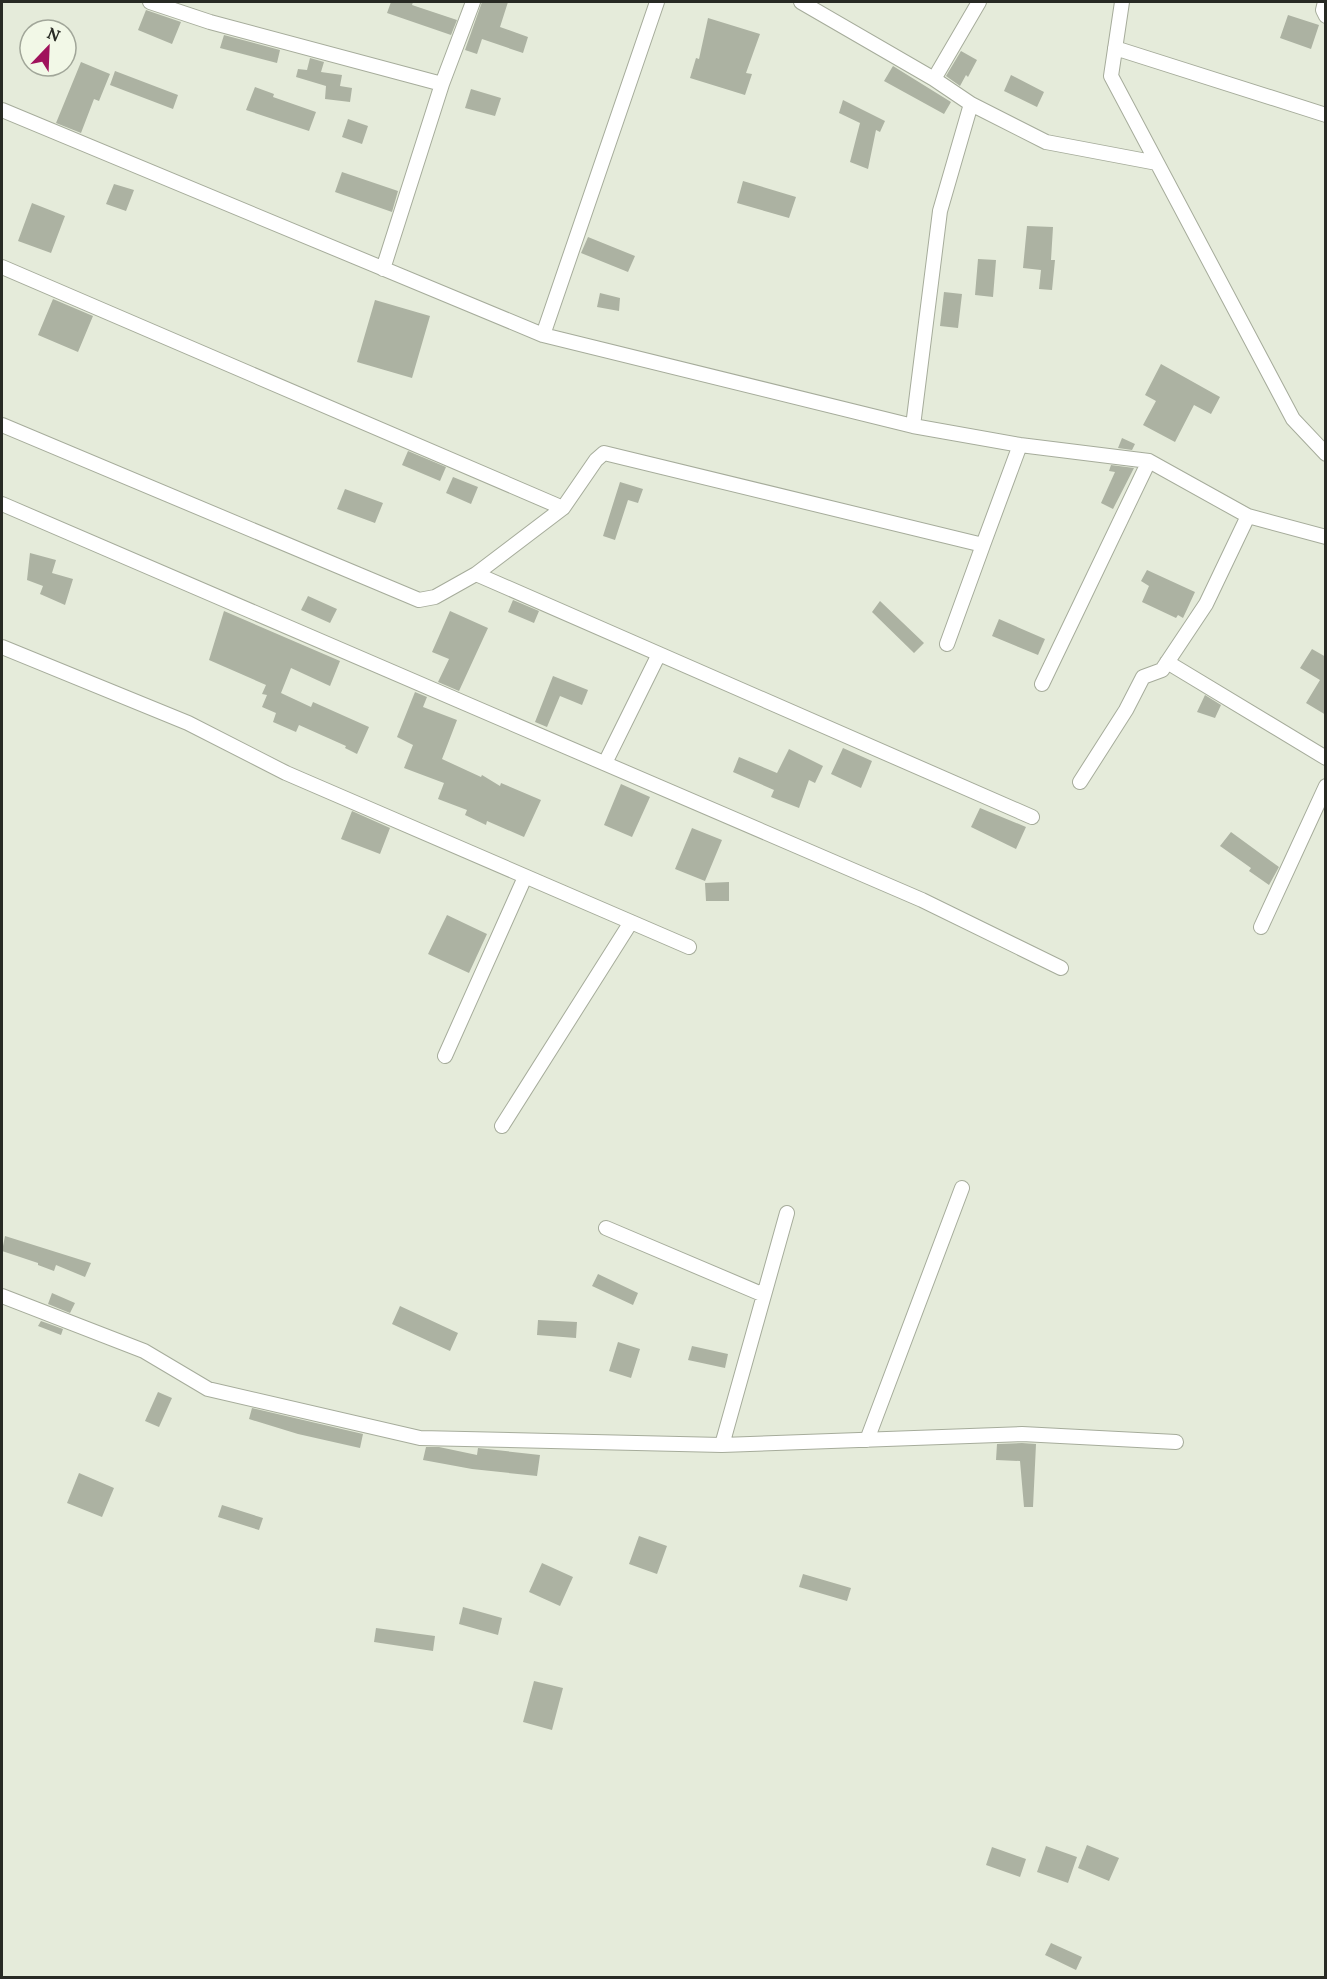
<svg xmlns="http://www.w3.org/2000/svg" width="1327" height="1979" font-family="Lora,serif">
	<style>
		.building { fill: #acb2a2 }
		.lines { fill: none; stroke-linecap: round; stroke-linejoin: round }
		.street-casing { stroke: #a6ac9b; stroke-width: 16 }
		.street { stroke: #fff; stroke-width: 14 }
	</style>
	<rect width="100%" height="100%" fill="#e5ebda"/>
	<!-- building -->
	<path class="building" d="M391 2H413L412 5 457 20 451 35 387 13Z
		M482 2H508L500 27 528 37 523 53 482 39 477 54 465 50Z
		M146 10 181 22 172 44 138 30Z
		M1288 15 1319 25 1311 49 1280 38Z
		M708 18 760 34 746 73 752 74 745 95 690 78 696 58 699 59Z
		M224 35 280 50 277 63 220 48Z
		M961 51 977 60 968 77 966 75 960 86 946 76Z
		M310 58 324 62 321 72 342 75 340 86 352 88 350 102 325 99 326 86 296 77 298 69 307 70Z
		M81 62 110 74 99 101 94 99 81 133 56 123Z
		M893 66 951 102 944 114 884 81Z
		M115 71 178 95 173 109 110 85Z
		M1011 75 1044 92 1037 107 1004 91Z
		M255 87 274 94 273 97 316 112 309 131 246 110Z
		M471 89 501 98 495 116 465 108Z
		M843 100 885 121 880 132 876 130 868 169 850 162 860 123 839 113Z
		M348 119 368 126 362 144 342 137Z
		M342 172 398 191 392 212 335 192Z
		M743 181 796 197 789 218 737 203Z
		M114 184 134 190 126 211 106 204Z
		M32 203 65 216 51 253 18 241Z
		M1027 226 1053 227 1051 260H1055L1052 290 1039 289 1041 270 1023 268Z
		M588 237 635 256 628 272 581 253Z
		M978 259 996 260 993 297 975 295Z
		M944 292 962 294 958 328 940 326Z
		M600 293 620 298 619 311 597 307Z
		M53 299 93 316 78 352 38 335Z
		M375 300 430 316 412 378 357 362Z
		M1161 364 1220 397 1211 414 1194 405 1175 442 1143 425 1156 401 1145 395Z
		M1122 438 1135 444 1132 450 1118 448Z
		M408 451 446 467 440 481 402 465Z
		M1111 465 1134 468 1113 509 1101 503 1115 472 1109 471Z
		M453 477 478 487 471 504 446 493Z
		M620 482 643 489 638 503 628 500 615 540 603 536Z
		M345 489 383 503 375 523 337 509Z
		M30 553 56 560 52 573 73 579 65 605 40 594 43 586 27 580Z
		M1147 570 1195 592 1183 618 1178 615 1176 618 1142 602 1149 586 1141 581Z
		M308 596 337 609 330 623 301 610Z
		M513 600 539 611 534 623 508 612Z
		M880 601 924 643 914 653 872 612Z
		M224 611 340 661 330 686 291 668 281 693 311 707 313 702 369 727 357 754 345 748 346 746 299 725 296 732 273 722 276 713 262 707 267 695 262 694 266 685 209 660Z
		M450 611 488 628 459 691 438 682 449 659 432 652Z
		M999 619 1045 639 1038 655 992 636Z
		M1312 649 1326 657V715L1306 703 1320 680 1300 668Z
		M553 676 588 690 582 705 560 696 547 727 535 722Z
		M415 692 427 697 423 707 457 720 442 759 481 777 482 775 500 786 501 783 541 800 524 837 487 821 486 825 465 815 467 810 438 799 444 783 404 768 413 745 397 737Z
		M1205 695 1221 705 1215 718 1197 712Z
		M843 748 872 761 861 788 831 774Z
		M789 749 823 766 815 783 809 780 799 808 771 797 774 790 733 772 739 757 777 773Z
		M621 784 650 797 632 837 604 825Z
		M980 808 1026 827 1016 849 971 827Z
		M352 811 390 828 380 854 341 839Z
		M692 828 722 840 705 881 675 869Z
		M1231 832 1279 867 1269 885 1249 871 1251 868 1220 846Z
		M729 882V901H706L705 883Z
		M447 915 487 934 469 973 428 954Z
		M5 1236 91 1263 85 1277 56 1265 54 1271 38 1265V1263L2 1251Z
		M598 1274 638 1293 633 1305 592 1286Z
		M52 1293 75 1303 70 1313 48 1304Z
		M400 1306 458 1333 450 1351 392 1324Z
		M538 1320 577 1322 576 1338 537 1335Z
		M41 1321 63 1329 61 1335 38 1326Z
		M618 1342 640 1349 631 1378 609 1371Z
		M692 1346 728 1354 725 1368 688 1360Z
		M158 1392 172 1398 159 1427 145 1421Z
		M252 1408 363 1434 360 1448 298 1434 249 1419Z
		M1022 1443 1036 1444 1033 1507H1024L1020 1461 996 1460 997 1444Z
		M426 1447H439L477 1455 478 1448 540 1455 537 1476 472 1469 423 1460Z
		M79 1473 114 1488 102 1517 67 1503Z
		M222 1505 263 1518 259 1530 218 1517Z
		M639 1536 667 1546 657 1574 629 1564Z
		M542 1563 573 1577 560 1606 529 1592Z
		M803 1574 851 1588 847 1601 799 1587Z
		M463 1607 502 1618 498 1635 459 1624Z
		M376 1628 435 1636 433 1651 374 1642Z
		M534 1681 563 1688 552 1730 523 1722Z
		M1087 1845 1119 1858 1109 1881 1078 1868Z
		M1046 1846 1077 1857 1068 1883 1037 1872Z
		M992 1847 1026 1859 1020 1877 986 1865Z
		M1051 1943 1082 1957 1076 1970 1045 1955Z"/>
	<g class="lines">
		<defs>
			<path id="street" d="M150 2 210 22 442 84 473 2
				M801 2 934 79 971 104 1046 142 1157 163
				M1122 2 1111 76 1293 419 1326 454
				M1325 2 1323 10 1326 16
				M1115 48 1326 115
				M934 79 979 2
				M2 110 543 335 913 426 1020 445 1149 461 1248 516 1326 537
				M2 267 563 508
				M383 269 442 84
				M543 335 657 2
				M2 425 419 600 435 597 476 574 563 508 596 460 604 453 983 545 1020 445
				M913 426 940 211 971 104
				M2 504 922 900 1061 968
				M476 574 1032 817
				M947 644 983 545
				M2 647 188 723 286 773 689 947
				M1167 662 1326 758
				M1042 684 1149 461
				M605 763 659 654
				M1080 782 1126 710 1143 677 1162 670 1206 604 1248 516
				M1261 927 1326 786
				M445 1056 525 877
				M502 1126 631 922
				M606 1228 764 1295
				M2 1296 144 1351 208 1389 420 1438 722 1445 1022 1434 1176 1442
				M867 1440 962 1188
				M722 1445 787 1213"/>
		</defs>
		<!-- street casing -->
		<use href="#street" class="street-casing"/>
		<!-- street -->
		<use href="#street" class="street"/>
	</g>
	<!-- border -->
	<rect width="1327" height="1979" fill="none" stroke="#282a24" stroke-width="6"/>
	<!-- north arrow -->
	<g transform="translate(48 48) rotate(23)"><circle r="28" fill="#f2f8e7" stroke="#a1a699" stroke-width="1.5"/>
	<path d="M0-4.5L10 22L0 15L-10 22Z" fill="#a0125c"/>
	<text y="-9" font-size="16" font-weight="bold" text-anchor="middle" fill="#282a24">N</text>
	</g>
</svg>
